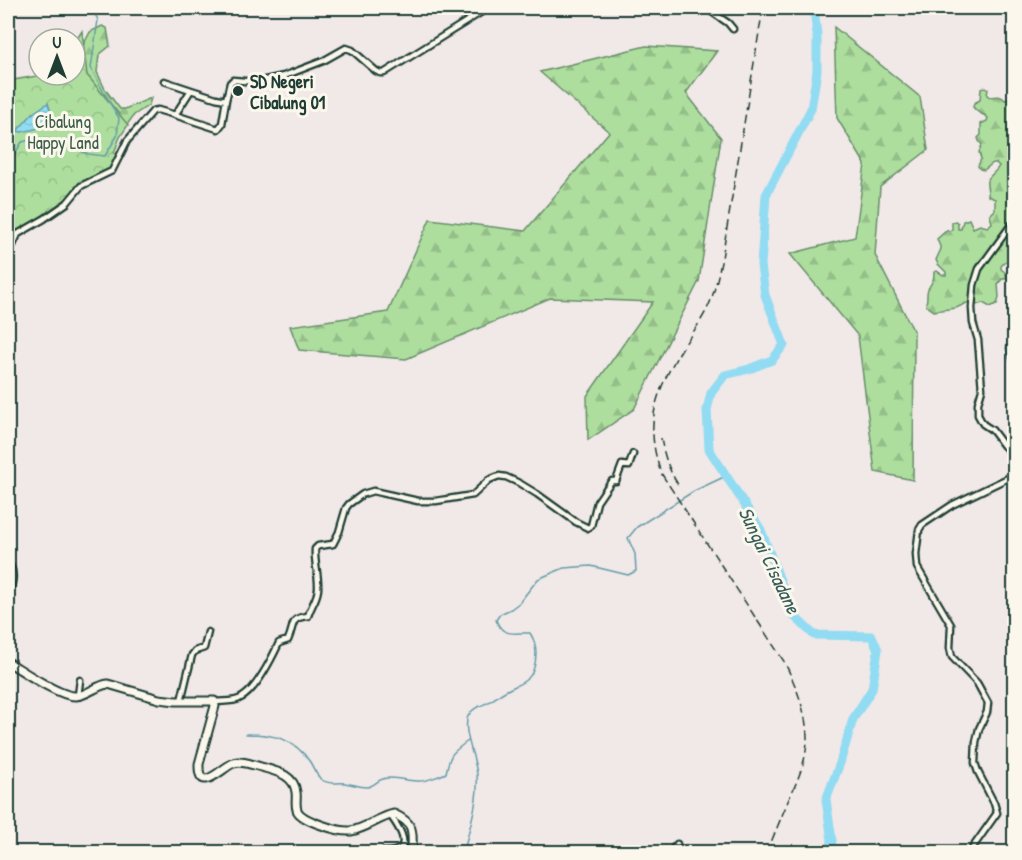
<svg xmlns="http://www.w3.org/2000/svg" width="1022" height="860" font-family="'Patrick Hand',sans-serif">
	<style>
		.forest { fill: url(#forest-firs); stroke: #668e69; stroke-width: 1.5 }
		.park { fill: url(#park-crowns); stroke: #668e69; stroke-width: 1.5 }
		.water { fill: url(#water-ripples); stroke: #639ca6; stroke-width: 1.5 }
		.lines { fill: none; stroke-linecap: round; stroke-linejoin: round }
		.stream { stroke: #639ca6; stroke-width: 1.5 }
		.river { stroke: #91dcf2; stroke-width: 9 }
		.street-casing { stroke: #1f3d34; stroke-width: 9 }
		.secondary-casing { stroke: #1f3d34; stroke-width: 11 }
		.street { stroke: #fbf7ec; stroke-width: 4.5 }
		.secondary { stroke: #fbf7ec; stroke-width: 7 }
		.rail { stroke: #1f3d34; stroke-width: 1.5; stroke-dasharray: 9 4.5; stroke-linecap: butt }
		.poi-dot { fill: #1f3d34; stroke: #fbf7ec; stroke-width: 2 }
		.labels { text-anchor: middle; dominant-baseline: central; stroke-width: 6; stroke-linejoin: round; paint-order: stroke }
		.poi-label { font-size: 18px; font-weight: bold; fill: #1f3d34; stroke: #fbf7ec; text-anchor: start }
		.park-label { font-size: 18px; fill: #3c5d49; stroke: #fbf7ec }
		.water-label { font-size: 20px; font-style: italic; fill: #365d5a; stroke: #fbf7ec }
	</style>
	<defs>
		<pattern id="forest-firs" width="22" height="20" patternUnits="userSpaceOnUse" patternTransform="scale(1.5)"><rect width="22" height="20" fill="#aede9e"/><path d="M5 1l3.5 6h-7zM16 11l3.5 6h-7z" fill="#95bf89"/></pattern>
		<pattern id="park-crowns" width="20" height="18" patternUnits="userSpaceOnUse" patternTransform="scale(1.5)"><rect width="20" height="18" fill="#aede9e"/><path d="M2 6a3 3 0 1 1 6 0M12 15a3 3 0 1 1 6 0" fill="none" stroke="#95bf89"/></pattern>
		<pattern id="water-ripples" width="26" height="14" patternUnits="userSpaceOnUse" patternTransform="scale(1.5)"><rect width="26" height="14" fill="#91dcf2"/><path d="M2 4q2-2 4 0t4 0M15 11q2-2 4 0t4 0" fill="none" stroke="#7dbed0"/></pattern>
	</defs>
	<rect width="100%" height="100%" fill="#f1e8e8"/>
	<filter id="ink" filterUnits="userSpaceOnUse"><feTurbulence type="fractalNoise" baseFrequency=".0167" numOctaves="2"/><feDisplacementMap in="SourceGraphic" scale="12" xChannelSelector="R" yChannelSelector="G"/><feConvolveMatrix kernelMatrix="1 2 1 2 8 2 1 2 1" color-interpolation-filters="sRGB"/></filter>
	<g filter="url(#ink)">
		<!-- forest -->
		<path class="forest" d="M102 26 107 28 110 46 99 55 97 72 105 89 120 109H125L151 98 149 105 134 115 126 126 47 193 45 218 24 231 8 245V187L75 75V61L90 32Z
			M834 27 920 97 928 150 880 187 875 255 914 332 913 480 875 472 858 336 790 254 855 237 865 164 837 118Z
			M646 46 717 51 686 93 721 138 699 281 634 409 588 440 587 396 653 302 550 298 406 359 299 350 290 326 388 312 430 219 525 231 609 132 540 72Z
			M985 87 988 89 987 95 990 97C996 97 1000 94 1005 100L1010 98 1014 99V261H1006L1001 266V269L1006 273V279H1002L998 284 999 298 997 304 990 307 983 303 976 305 969 302 956 308 934 311 927 306 926 303C928 298 926 293 928 289 932 281 934 282 934 272L937 271 943 275H946V272L938 264 936 260 941 249 937 239 946 231 952 230V223L955 221 958 223V229H961L963 221 969 219 973 228 980 225 987 227 992 223 990 215 995 210V199L988 196C989 191 986 186 987 181 988 177 996 172 999 166L996 163H993L984 170 980 169 978 166 981 159 979 152 982 145 979 141 978 138 981 135V124L987 121 988 118C982 112 980 116 973 107L974 103 980 100 981 89Z"/>
		<!-- park -->
		<path class="park" d="M82 31 87 75 128 125 120 137 114 153 121 160 116 169 110 174 92 182 8 243V81L43 75H75V42Z"/>
		<!-- water -->
		<path class="water" d="M48 103 52 116 53 125 22 132 17 131 33 113Z"/>
		<g class="lines">
			<!-- stream -->
			<path class="stream" d="M8 204 14 155 22 142 39 138 56 140 74 147 88 154 105 156 117 136 119 118 105 95 91 68 98 20 92 8
				M1014 329 1006 348 1014 374
				M246 734C273 734 294 738 310 762 313 767 317 777 322 780 329 785 337 782 345 783 352 784 360 787 367 787 375 786 378 778 388 778 398 778 409 781 420 781 426 781 440 776 446 773 450 754 451 753 468 741
				M464 852C469 827 479 802 477 775 476 759 462 731 468 716 472 708 480 706 487 703 493 700 497 696 502 693 522 681 535 683 536 654 536 647 534 639 530 633 514 632 503 638 496 620L500 614 511 609 519 603 538 579 564 568 591 566 628 575 636 571 635 554 628 538 637 527 694 491 726 476"/>
			<!-- river -->
			<path class="river" d="M814 8 817 35V71L811 109 766 195 761 265 765 295 784 345 772 360 749 369 725 375 711 393 707 410 709 449 761 530 793 615 814 635 872 636 878 650 872 689 853 719 840 763 826 800 832 840 830 852"/>
			<defs>
				<path id="street" d="M706 8 728 23 733 29
					M164 81 191 90
					M175 115 218 129 222 124 226 100
					M1011 225 979 269 974 285 972 308 973 323 978 340 982 389 978 403V415L983 424 992 430 1004 446 1014 455
					M8 250 13 245 18 234 44 219 67 203 81 186 112 171 127 141 153 111 158 110 175 115 191 90 216 98 226 100 230 83 233 80 256 82 284 76 323 61 346 48 352 50 376 71 380 73H384L488 8
					M8 565 11 567C15 577 11 586 8 596
					M78 696 80 680
					M181 701 192 655 195 651 204 648 208 632
					M215 702C222 701 233 702 239 699 255 692 272 658 279 643L288 640C295 625 289 618 308 616 311 605 317 600 318 589 319 575 314 563 315 549L318 546 333 544 339 532 346 508 349 504 363 494 373 491 418 501H436L473 495 489 480 499 476 506 477 519 483 537 494 576 522 588 528 591 526 597 502 610 483 612 481H616L622 465 629 466 633 454
					M382 852C386 852 393 852 397 850 412 844 395 822 390 815
					M670 852 677 844
					M972 852 973 847 997 813 994 803 978 772 975 763 976 742 979 729 987 712 988 703 977 683 952 657 950 648 951 625 917 567 916 554 919 530 922 525 952 505 1010 477 1014 472"/>
				<path id="secondary" d="M8 662C23 671 60 697 76 696 88 695 97 685 108 684L159 699 176 701H214L215 706 199 764C198 797 223 766 234 763 242 760 253 765 261 767 275 771 294 774 296 792 297 798 295 804 297 810 301 821 340 832 351 831 367 828 379 817 394 814 416 824 412 832 412 852"/>
			</defs>
			<!-- street casing -->
			<use href="#street" class="street-casing"/>
			<!-- secondary casing -->
			<use href="#secondary" class="secondary-casing"/>
			<!-- street -->
			<use href="#street" class="street"/>
			<!-- secondary -->
			<use href="#secondary" class="secondary"/>
			<!-- rail -->
			<path class="rail" d="M763 8 722 258C718 275 715 292 708 307 701 322 690 336 681 350 655 393 644 424 661 473L785 663C796 686 807 713 807 739 807 760 797 782 788 801 781 818 774 835 767 852
				M661 438C664 456 669 471 679 486"/>
		</g>
	</g>
	<!-- markers -->
	<circle class="poi-dot" cx="238" cy="91" r="6"/>
	<g class="labels">
		<!-- poi labels -->
		<g class="poi-label">
			<text x="250" y="81">SD Negeri<tspan x="250" dy="21">Cibalung 01</tspan></text>
		</g>
		<!-- park labels -->
		<g class="park-label">
			<text x="63" y="121">Cibalung<tspan x="63" dy="21">Happy Land</tspan></text>
		</g>
		<!-- water labels -->
		<g class="water-label">
			<text transform="translate(770 560) rotate(64)">Sungai Cisadane</text>
		</g>
	</g>
	<!-- margin -->
	<rect width="1022" height="860" fill="none" stroke="#fbf7ec" stroke-width="30"/>
	<rect x="15" y="15" width="992" height="830" fill="none" stroke="#1f3d34" stroke-width="2" filter="url(#ink)"/>
	<!-- north arrow -->
	<g transform="translate(57 57)"><circle r="28" fill="#fbf7ec" stroke="#a3ada2" stroke-width="1.5"/>
	<path d="M0-4.5L10 22L0 15L-10 22Z" fill="#1f3d34"/>
	<text y="-9" font-size="16" font-weight="bold" text-anchor="middle" fill="#1f3d34">U</text>
	</g>
</svg>
